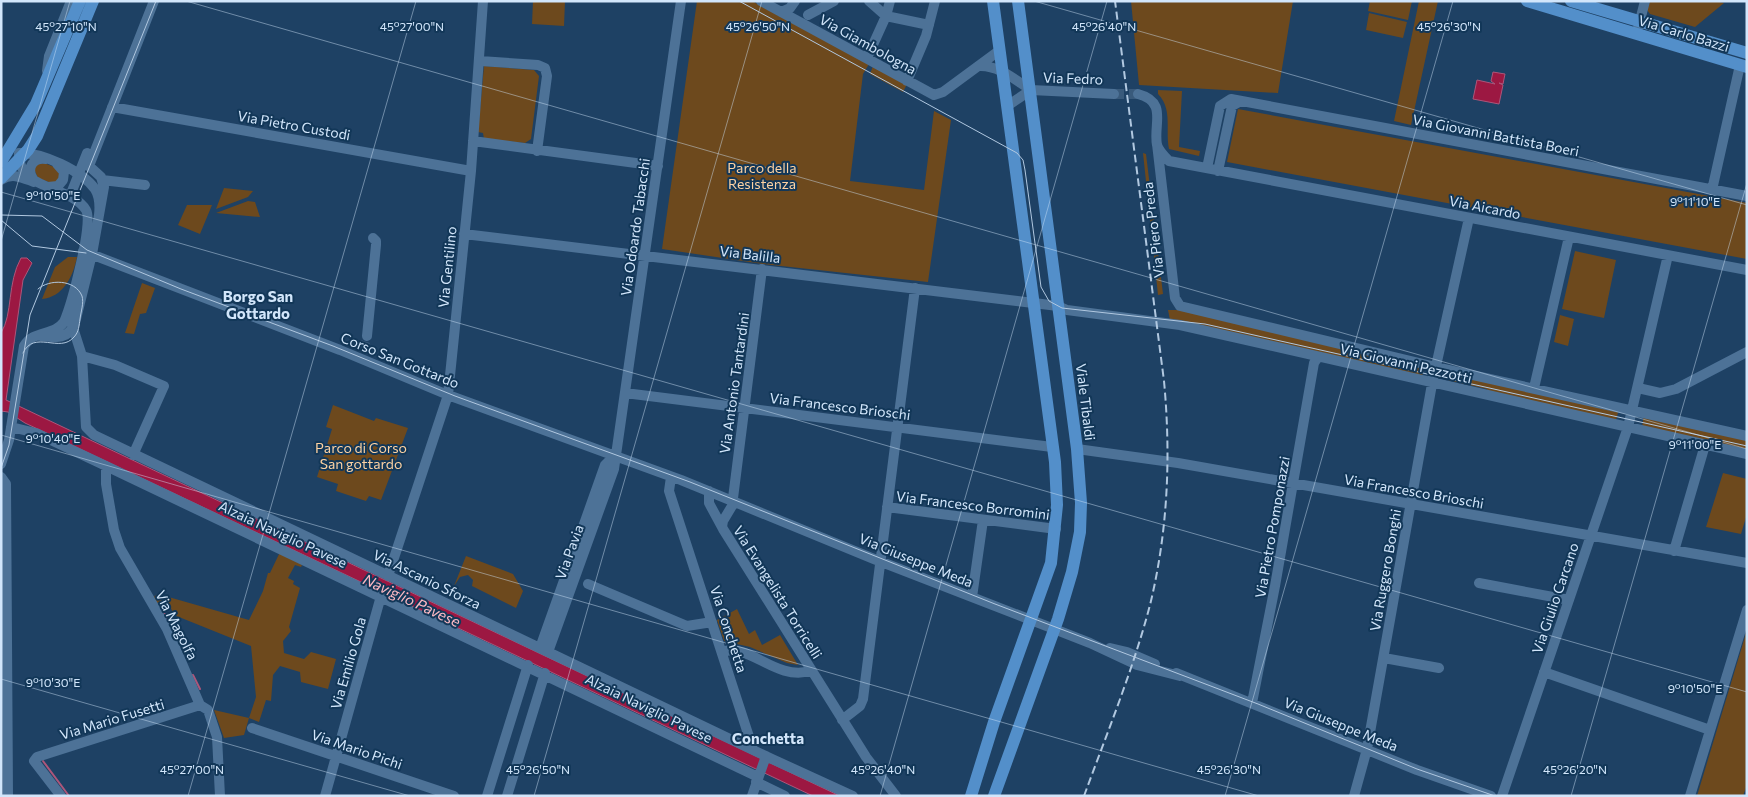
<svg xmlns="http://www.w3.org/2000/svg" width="1748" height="797" font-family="Commissioner,sans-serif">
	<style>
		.green { fill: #6d491d }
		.water { fill: #9c1842; stroke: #ac567a }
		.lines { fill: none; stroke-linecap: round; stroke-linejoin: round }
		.stream { stroke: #ac567a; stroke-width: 2 }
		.minor-tunnel { stroke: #395a7b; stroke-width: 10; stroke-dasharray: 10 5; stroke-linecap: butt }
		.minor { stroke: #4d7297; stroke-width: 10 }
		.major { stroke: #538fca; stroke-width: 12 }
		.tram { stroke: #b1c8e0; stroke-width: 1 }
		.rail { stroke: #b1c8e0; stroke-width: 2; stroke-dasharray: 8 4; stroke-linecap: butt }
		.ticks { fill: none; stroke: #d2e6fb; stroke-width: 1; stroke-opacity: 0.45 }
		.labels { text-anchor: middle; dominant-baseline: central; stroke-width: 4; stroke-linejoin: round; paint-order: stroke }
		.street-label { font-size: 14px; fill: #d2e6fb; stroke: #123758 }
		.park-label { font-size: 14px; fill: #fdd2a2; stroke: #123758 }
		.neighbourhood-label { font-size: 15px; font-weight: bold; fill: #d2e6fb; stroke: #123758 }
		.water-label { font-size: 15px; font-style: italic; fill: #fcb9c3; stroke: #123758 }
		.ticks-label { font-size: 12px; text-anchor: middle; fill: #d2e6fb; stroke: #123758; stroke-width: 4; stroke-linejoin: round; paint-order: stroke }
	</style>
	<rect width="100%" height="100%" fill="#1e4164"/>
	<!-- green -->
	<path class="green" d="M533 1H565L564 26 532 24Z
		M697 1H752L869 64 863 74 850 181 924 190 934 111 951 120 928 282 763 264 662 249Z
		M1131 1H1293L1278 93 1139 85Z
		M1370 1H1412L1408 20 1368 11Z
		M1419 1H1438L1411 125 1394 121Z
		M1650 1H1715L1724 3 1695 27 1650 14 1647 10Z
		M1369 13 1407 22 1403 38 1366 30Z
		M484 66 534 70 539 76 531 139 525 143 484 139 483 133 478 132Z
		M873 66 907 84 903 92 870 74Z
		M1158 90 1182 91 1179 147 1200 151 1199 156 1169 149C1165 130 1173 109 1158 94Z
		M1238 109 1747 203V259L1227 162Z
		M1143 153 1146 154 1163 294 1158 295Z
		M44 163 57 168 61 176 54 184 38 178 33 167 35 165Z
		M224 188 253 191 248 197 216 209Z
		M248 201 255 202 260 217 216 213Z
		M187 205H212L200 234 178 225Z
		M1575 251 1616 260 1604 318 1562 309Z
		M68 257H77C73 277 63 297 42 299L55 267Z
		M142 283 155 288 146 313 140 314 134 334 125 333Z
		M1168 310H1180L1424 368 1422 376 1170 320Z
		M1560 315 1574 319 1568 346 1554 342Z
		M1446 372 1619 409 1616 420 1487 391V389L1444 379Z
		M333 405 374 421 376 418 408 428 381 500 369 496 366 501 336 491 338 484 317 477 332 429 326 427Z
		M1644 415 1747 438V450L1642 427Z
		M1723 473 1747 479V514L1741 534 1706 527Z
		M280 552 302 565 301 567 295 565 288 578 294 581 293 584 300 588 289 627 291 631 283 641 284 653 304 659 311 652 336 659 328 689 301 682 300 672 280 666 273 675 271 701 266 700 259 722 249 718 244 735 224 738 214 710 249 718 256 697 251 646 174 615 169 604 161 602 157 605 152 598 158 594 249 620 263 591 268 573H270Z
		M466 556 513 574 523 591 516 608 472 586 473 580 468 575 460 577 454 586Z
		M737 609 749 634 755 630 762 645 780 635 798 665 787 663 750 647 724 641 717 620Z
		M1747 630V785L1743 796H1697Z"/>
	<!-- water -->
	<path class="water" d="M1493 72 1505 74 1503 84 1499 83 1503 85 1499 104 1473 99 1477 80 1495 84 1491 81Z
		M21 258H27L32 263 23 280 6 400 840 796H813L25 423 8 412 1 411V333C13 314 7 283 21 258Z"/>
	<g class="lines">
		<!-- stream -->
		<path class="stream" d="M162 613 165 614 170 625
			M193 675 200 689
			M43 761 69 796"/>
		<!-- minor-tunnel -->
		<path class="minor-tunnel" d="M1114 94H1138
			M362 351 367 336"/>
		<!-- minor -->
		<path class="minor" d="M761 1 934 95 943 92 1000 50
			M869 1 886 16 929 25
			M781 12 790 8 795 1
			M808 15 834 1
			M1638 28 1645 1
			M867 58 886 16 890 1
			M480 61 538 65 545 68 547 76 537 151
			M979 66C999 65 1015 80 1031 90
			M47 71 49 56 71 1
			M907 81 926 36 935 1
			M1031 90 1114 94
			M1138 94C1168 102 1153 124 1157 145 1159 151 1165 157 1169 161L1747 270
			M1007 106 1031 90
			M112 107 471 171
			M473 141 658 166
			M1157 144 1175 298 1180 306 1436 367 1747 436
			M1207 168 1220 106 1231 99 1747 196
			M1218 171 1232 106 1241 101
			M33 179C26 168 33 157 46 159
			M1 180C12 172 23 178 34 182
			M102 180 145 185
			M48 187 58 186 63 180 64 172 57 164
			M1712 190 1740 65
			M76 200 72 191 87 153
			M464 234 1058 306 1067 310 1180 325 1747 454
			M83 251 340 350 448 395 681 480 874 559 1090 643 1137 665 1180 676
			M68 312 82 356 86 427 94 435 772 759 853 796
			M41 336C56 338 68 340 75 323L92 254 104 187 101 177 89 166 154 1
			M367 336 376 245V241L373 238
			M82 356 115 365 164 386 133 455
			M1534 388 1569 237
			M1638 388 1660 393 1676 389 1747 352
			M625 393 1052 447
			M11 427 36 433 106 466 758 777
			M1077 449 1178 463 1747 563
			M1 464 9 440 24 346C33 330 54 336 64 322 71 306 94 223 86 210 71 185 17 191 19 153 42 152 82 171 95 189 100 197 100 206 99 215
			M106 466V484L114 530 120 548 167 629 200 705 208 710 217 737 220 796
			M1 477 6 484 8 796
			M671 477 669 491 753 749
			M709 491V503L723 529 866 757 896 796
			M887 507 1056 529
			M722 527 723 521 732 506 762 269
			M1674 551 1705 445
			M388 576 448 395 471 171 483 1
			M1479 583 1569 600
			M588 584 687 626 712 622
			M972 597 983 520
			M540 648 605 465 614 456
			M1110 648 1127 652 1155 664
			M548 652 614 469 681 1
			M722 652C749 642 775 681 810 671
			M1384 658 1439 668
			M1544 672 1710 730
			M1176 673 1417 770 1491 796
			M1252 703 1275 586 1314 363 1318 357
			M842 720 860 706 863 699 915 288
			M252 728 454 796
			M756 782 785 796
			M61 796 34 761 37 757 200 705
			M325 796 381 596
			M487 796 528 665
			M507 796 545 673
			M752 796 766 756
			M1354 796 1367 749 1432 384 1469 218
			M1502 796 1628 427 1668 255
			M1690 796 1747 610"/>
		<!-- major -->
		<path class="major" d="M1527 1 1747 67
			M1571 1 1747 53
			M1 162 36 104 80 1
			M1 178 28 150 37 136 93 1
			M971 796 994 722 1051 563 1057 505 1055 462 993 1
			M994 796 1058 619 1072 572 1080 532 1081 503 1077 449 1018 1"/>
		<!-- tram -->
		<path class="tram" d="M739 1 1017 153 1023 160 1025 170 1041 287 1049 301 1062 308 1205 324 1747 446
			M1 215 42 216 87 250 181 289 333 346 455 396 690 482 995 604 1258 704 1417 769 1495 796
			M1 220 32 246 86 253
			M23 353C34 329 60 354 74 337 79 332 79 325 80 319 81 311 84 303 82 296 75 279 49 279 38 289
			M1 468 9 445 30 315 156 1"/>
		<!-- rail -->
		<path class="rail" d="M1084 796C1107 733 1133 670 1150 605 1168 531 1171 456 1164 381L1115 1"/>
	</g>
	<!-- ticks -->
	<path class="ticks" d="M186 1 1747 449M1034 1 1747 205M1 192 1747 692M1 241 70 1M1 435 1259 796M1 679 410 796M188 796 416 1M534 796 762 1M880 796 1107 1M1225 796 1453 1M1571 796 1747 183"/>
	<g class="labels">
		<!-- street labels -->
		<g class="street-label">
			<text transform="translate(1684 33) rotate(17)">Via Carlo Bazzi</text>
			<text transform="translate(868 44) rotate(29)">Via Giambologna</text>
			<text transform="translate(1073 78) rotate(2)">Via Fedro</text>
			<text transform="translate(294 125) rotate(10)">Via Pietro Custodi</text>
			<text transform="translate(1496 135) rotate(11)">Via Giovanni Battista Boeri</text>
			<text transform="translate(1485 207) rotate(11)">Via Aicardo</text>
			<text transform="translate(635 227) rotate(-82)">Via Odoardo Tabacchi</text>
			<text transform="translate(1153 230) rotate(-97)">Via Piero Preda</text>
			<text transform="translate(750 254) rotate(7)">Via Balilla</text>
			<text transform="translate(447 267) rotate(-84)">Via Gentilino</text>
			<text transform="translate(400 360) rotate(22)">Corso San Gottardo</text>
			<text transform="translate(1406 363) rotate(13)">Via Giovanni Pezzotti</text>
			<text transform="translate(734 383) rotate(-82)">Via Antonio Tantardini</text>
			<text transform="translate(1086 402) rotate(83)">Viale Tibaldi</text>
			<text transform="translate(840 406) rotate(7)">Via Francesco Brioschi</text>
			<text transform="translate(1414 491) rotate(10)">Via Francesco Brioschi</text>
			<text transform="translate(973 505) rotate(7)">Via Francesco Borromini</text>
			<text transform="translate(1272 527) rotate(-80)">Via Pietro Pomponazzi</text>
			<text transform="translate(283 534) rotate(25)">Alzaia Naviglio Pavese</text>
			<text transform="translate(569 552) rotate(-70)">Via Pavia</text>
			<text transform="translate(916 560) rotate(22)">Via Giuseppe Meda</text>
			<text transform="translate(1385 570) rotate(-80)">Via Ruggero Bonghi</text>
			<text transform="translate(427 579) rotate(26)">Via Ascanio Sforza</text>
			<text transform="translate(778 592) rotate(58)">Via Evangelista Torricelli</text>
			<text transform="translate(1555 598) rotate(-71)">Via Giulio Carcano</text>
			<text transform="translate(177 625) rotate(63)">Via Magolfa</text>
			<text transform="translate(729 629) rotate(72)">Via Conchetta</text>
			<text transform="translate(348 663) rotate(-74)">Via Emilio Gola</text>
			<text transform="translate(649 708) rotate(26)">Alzaia Naviglio Pavese</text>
			<text transform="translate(112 719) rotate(-17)">Via Mario Fusetti</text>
			<text transform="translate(1341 724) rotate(22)">Via Giuseppe Meda</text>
			<text transform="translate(357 749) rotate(19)">Via Mario Pichi</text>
		</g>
		<!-- park labels -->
		<g class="park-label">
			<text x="762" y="167">Parco della<tspan x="762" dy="16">Resistenza</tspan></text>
			<text x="361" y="447">Parco di Corso<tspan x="361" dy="16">San gottardo</tspan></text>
		</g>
		<!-- neighbourhood labels -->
		<g class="neighbourhood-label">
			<text x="258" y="296">Borgo San<tspan x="258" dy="17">Gottardo</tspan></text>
			<text x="768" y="738">Conchetta</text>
		</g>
		<!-- water labels -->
		<g class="water-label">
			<text transform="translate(412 600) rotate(25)">Naviglio Pavese</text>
		</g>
	</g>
	<g class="ticks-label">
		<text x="66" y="31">45°27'10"N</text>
		<text x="412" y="31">45°27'00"N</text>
		<text x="758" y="31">45°26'50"N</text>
		<text x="1104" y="31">45°26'40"N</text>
		<text x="1449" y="31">45°26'30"N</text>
		<text x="53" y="200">9°10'50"E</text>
		<text x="1695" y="206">9°11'10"E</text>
		<text x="53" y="443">9°10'40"E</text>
		<text x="1695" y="449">9°11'00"E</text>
		<text x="53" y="687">9°10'30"E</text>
		<text x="1695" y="693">9°10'50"E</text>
		<text x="192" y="774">45°27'00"N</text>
		<text x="538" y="774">45°26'50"N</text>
		<text x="883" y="774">45°26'40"N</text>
		<text x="1229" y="774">45°26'30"N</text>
		<text x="1575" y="774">45°26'20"N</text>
	</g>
	<!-- border -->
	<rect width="1748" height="797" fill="none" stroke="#d2e6fb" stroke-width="5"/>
</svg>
